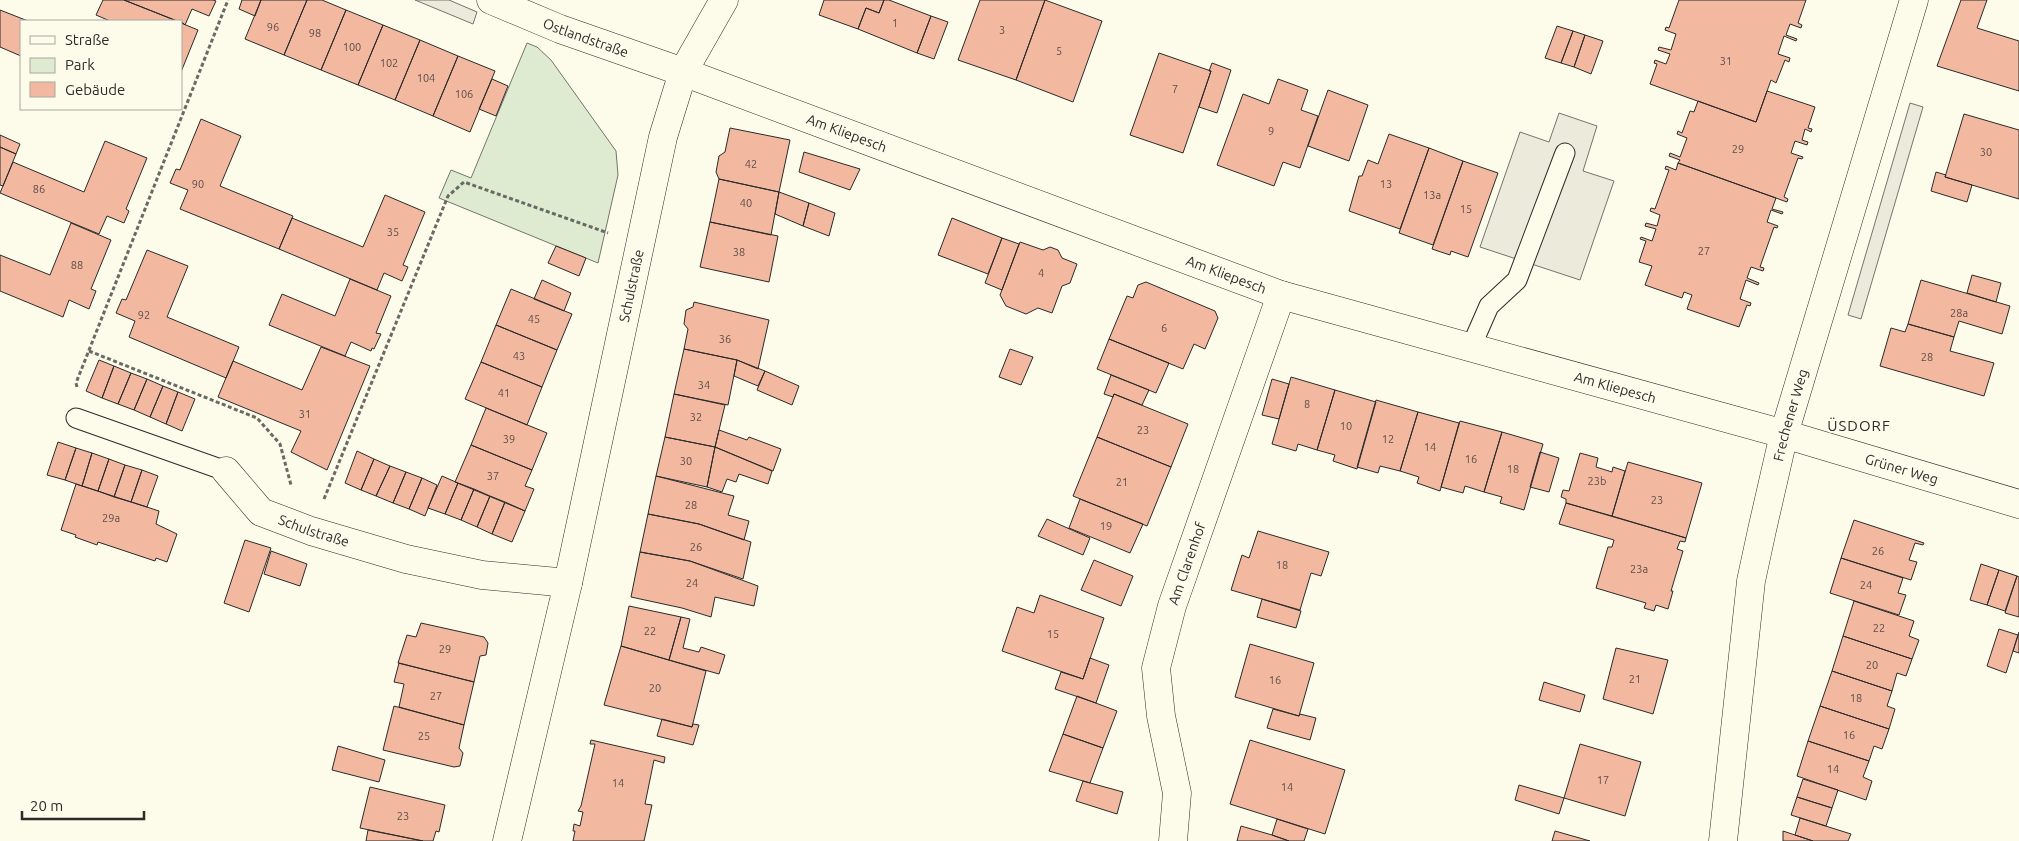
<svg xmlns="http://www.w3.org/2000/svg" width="2019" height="841" font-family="Ubuntu,sans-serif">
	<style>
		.green { fill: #deebd1; stroke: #74746e }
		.parking { fill: #eceadb; stroke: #74746e }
		.building { fill: #f2b8a0; stroke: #2b2b2b }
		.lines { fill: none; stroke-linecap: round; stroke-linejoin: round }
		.service-casing { stroke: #2b2b2b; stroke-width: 21 }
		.minor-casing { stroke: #2b2b2b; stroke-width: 29 }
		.tertiary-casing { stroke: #2b2b2b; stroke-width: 29 }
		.path { stroke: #6a6964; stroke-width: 3; stroke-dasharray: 4 2.5; stroke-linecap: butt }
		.service { stroke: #fdfbea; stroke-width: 19 }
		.minor { stroke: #fdfbea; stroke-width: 28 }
		.tertiary { stroke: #fdfbea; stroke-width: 28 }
		.labels { text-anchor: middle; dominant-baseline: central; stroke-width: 4; stroke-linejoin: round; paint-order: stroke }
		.number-label { font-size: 11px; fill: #5d4e48 }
		.street-label { font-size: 14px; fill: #2b2b2b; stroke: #fdfbea }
		.neighbourhood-label { font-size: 15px; letter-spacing: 1px; fill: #2b2b2b; stroke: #fdfbea }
	</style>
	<rect width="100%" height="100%" fill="#fdfbea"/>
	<!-- green -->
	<path class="green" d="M527 43 537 47 551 60 616 151 618 175 598 263 439 198 451 170 471 178Z"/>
	<!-- parking -->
	<path class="parking" d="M415 0H449L477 12 473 24Z
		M1910 103 1923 107 1861 319 1848 315Z
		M1559 113 1597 126 1583 171 1614 181 1580 280 1480 247 1520 132 1549 142Z"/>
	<!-- building -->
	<path class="building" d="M103 0H124L177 21H110L96 15Z
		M124 0H213L216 1 209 16 192 9 185 25 181 21H177Z
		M242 0H261L255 16 239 9Z
		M261 0H307L284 55 245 39Z
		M307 0H322L346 10 321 70 284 55Z
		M824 0H884L879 13 866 8 858 29 819 15Z
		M884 0H889L931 16 917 53 858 29 866 8 879 13Z
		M980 0H1045L1016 80 958 60Z
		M1045 0 1102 21 1073 102 1016 80Z
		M1679 0H1806L1798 23 1802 25 1801 28 1790 24 1786 35 1797 39 1796 41 1784 36 1778 54 1790 58 1789 62 1785 60 1776 83 1771 80 1756 122 1650 84 1657 64 1654 63 1655 60 1666 64 1670 54 1658 50 1659 47 1671 50 1676 34 1665 30 1666 27 1669 28Z
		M1961 0H1987L1977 28 2019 41V91L1937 66Z
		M0 10 28 21H21V56L0 47Z
		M346 10 383 25 358 85 321 70Z
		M931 16 948 22 934 59 917 53Z
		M181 23 198 30 181 72Z
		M383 25 420 40 395 100 358 85Z
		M1557 26 1573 31 1561 63 1545 58Z
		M1573 31 1585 35 1574 67 1561 63Z
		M1585 35 1603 41 1591 74 1574 67Z
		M420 40 458 56 433 116 395 100Z
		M1159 53 1211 71 1183 153 1130 135Z
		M458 56 495 71 470 132 433 116Z
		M1212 63 1231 70 1217 113 1199 107 1211 71H1209Z
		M492 79 508 86 496 116 479 109Z
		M1278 79 1308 90 1301 110 1318 116 1300 168 1283 162 1274 186 1217 165 1243 94 1269 104Z
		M1328 90 1368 105 1349 161 1308 146Z
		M1767 91 1815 107 1808 128 1812 129 1811 132 1805 129 1802 140 1808 142 1807 145 1795 141 1791 153 1803 157 1802 159 1798 158 1784 197 1788 199 1787 202 1678 163 1680 160 1669 156 1670 153 1680 157 1687 138 1677 134 1678 131 1682 133 1690 111 1694 112 1698 101 1756 122Z
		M1964 114 2019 130V199L1945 177Z
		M201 119 241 136 220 186 293 216 279 249 180 209 188 190 170 183 176 169 180 170Z
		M730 128 790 140 779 192 719 179 716 172 719 156 725 152Z
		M1389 134 1429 148 1400 229 1349 211 1359 176H1362L1368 160 1378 164Z
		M0 135 20 144 16 154 0 147Z
		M105 141 147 158 126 209 129 211 124 223 107 216 99 234 0 193 13 162 84 192Z
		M0 147 16 154 3 186 0 185Z
		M1429 148 1463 161 1433 245 1399 233Z
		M804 152 860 169 850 190 799 172Z
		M1463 161 1498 173 1468 257 1451 251 1450 255 1432 249Z
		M1678 163 1776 198 1772 209 1783 212 1782 214 1771 210 1767 222 1778 226 1777 228 1774 227 1760 267 1764 268 1763 271 1751 267 1747 278 1759 283 1758 285 1746 280 1740 299 1751 303 1750 306 1747 305 1739 327 1687 309 1692 295 1684 292 1682 298 1645 285 1652 266 1639 262 1646 241 1640 239 1641 237 1652 241 1656 229 1645 226 1646 223 1657 226 1660 215 1650 211 1651 208 1655 209 1669 170 1665 169 1666 166 1676 170Z
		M1936 172 1946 175 1945 177 1972 185 1967 202 1931 191Z
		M719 179 779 192 771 235 710 222Z
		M779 192 809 203 803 226 775 214Z
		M385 195 425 212 403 265 408 267 402 281 384 273 377 290 279 249 292 218 363 247Z
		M809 203 835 213 829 236 803 226Z
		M952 218 1002 238 988 274 938 255Z
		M710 222 778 236 769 282 700 267Z
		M71 223 111 240 91 289 96 291 89 309 69 300 63 317 0 291V255L50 275Z
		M1002 238 1019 244 1002 290 985 283Z
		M1020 242 1043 250 1050 247 1058 250 1062 258 1077 264 1070 283 1062 286 1052 313 1038 308 1026 314 1006 306 1000 295Z
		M556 246 586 258 579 276 548 263Z
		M147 250 188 266 167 317 239 347 226 378 129 337 135 321 116 313 122 299 126 300Z
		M1972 275 2001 283 1996 302 1967 293Z
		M350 279 391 296 376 333 381 334 374 349 372 348 371 351 351 342 345 356 269 325 282 294 335 316Z
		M542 280 571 293 564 311 534 299Z
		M1921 280 2010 306 2002 334 1959 321 1954 337 1908 324Z
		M1146 282 1215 311 1218 318 1205 349 1194 344 1183 369 1109 339 1127 296 1133 298 1138 285Z
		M511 289 572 314 557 350 496 325Z
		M694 302 769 320 758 369 737 360 684 349 688 329 684 324 686 310 693 307Z
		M1908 324 1954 337 1950 351 1994 363 1984 396 1880 366 1891 328 1905 332Z
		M496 325 557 350 542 387 481 362Z
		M1109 339 1169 363 1156 393 1097 369Z
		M321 347 370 366 327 470 291 452 301 431 218 397 233 361 302 390Z
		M684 349 737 360 728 405 674 394Z
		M1010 349 1033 357 1021 385 999 377Z
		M99 360 114 366 102 398 86 391Z
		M737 360 765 371 758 386 734 376Z
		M481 362 542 387 527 425 465 399Z
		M114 366 131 373 118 404 102 398Z
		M765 371 799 386 792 405 757 390Z
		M131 373 147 379 134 410 118 404Z
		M1111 375 1149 390 1142 405 1114 394 1113 397 1104 394Z
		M1291 377 1335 390 1317 450 1298 444 1296 451 1272 444Z
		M147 379 163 386 150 417 134 410Z
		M1272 379 1289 384 1279 419 1262 415Z
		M163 386 178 392 166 424 150 417Z
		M1335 390 1376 402 1357 469 1333 461 1335 455 1317 450Z
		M178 392 195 399 182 431 166 424Z
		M674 394 725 405 715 447 665 437Z
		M1114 394 1188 424 1171 467 1097 437Z
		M1376 400 1418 412 1400 471 1380 466 1378 473 1357 467Z
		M486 408 547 433 532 470 471 445Z
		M1418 412 1459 423 1440 491 1417 483 1419 477 1400 471Z
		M1460 421 1502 432 1484 492 1465 486 1463 493 1441 487Z
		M719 430 747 440 749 437 781 449 773 471 715 447Z
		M1502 432 1543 444 1524 510 1500 503 1502 497 1484 492Z
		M665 437 715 447 707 487 656 476Z
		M1097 437 1171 467 1147 526 1073 496Z
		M58 442 76 448 65 480 47 475Z
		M471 445 532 470 525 486 534 489 525 511 455 482Z
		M715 447 772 471 768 484 739 474 736 482 727 479 722 492 707 487Z
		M76 448 92 453 82 486 65 480Z
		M357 451 374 459 361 490 345 483Z
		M1540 452 1559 458 1549 492 1530 487Z
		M92 453 109 459 98 491 82 486Z
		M1580 453 1598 458 1596 467 1612 472 1613 467 1625 471 1612 516 1566 503V499L1561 497 1563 490 1569 491Z
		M109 459 125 465 114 497 98 491Z
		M374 459 390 466 376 496 361 490Z
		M1628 462 1702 483 1686 538 1612 516Z
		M125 465 142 470 131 502 114 497Z
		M390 466 406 472 393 503 376 496Z
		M142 470 158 476 147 507 131 502Z
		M406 472 422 478 409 509 393 503Z
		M442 476 458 483 445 514 428 508Z
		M656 476 734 496 728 515 749 521 744 540 699 524 648 514Z
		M422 478 437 485 425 516 409 509Z
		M458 483 474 489 461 520 445 514Z
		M76 484 159 511 156 524 177 534 167 562 156 558 155 561 98 542 97 545 75 537 76 535 61 530Z
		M474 489 490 496 477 527 461 520Z
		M490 496 505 502 492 534 477 527Z
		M1080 499 1143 524 1130 553 1069 528Z
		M505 502 525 511 512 542 492 534Z
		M1566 503 1686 538 1685 542 1680 541 1677 549 1683 551 1671 591H1673L1668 609 1656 605 1654 611 1644 608 1646 603 1596 588 1608 547H1612L1614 540 1559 524Z
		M648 514 699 524 751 542 743 579 690 561 640 552Z
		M1047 519 1090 538 1083 555 1038 536Z
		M1854 520 1924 543 1923 545 1915 543 1909 560 1917 562 1911 580 1841 558Z
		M1258 531 1329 552 1321 576 1311 573 1300 610 1231 590 1242 555 1249 558Z
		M245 540 271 548 249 612 224 603Z
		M271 551 307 564 300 586 264 574Z
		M640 552 690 561 758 586 754 606 715 597 711 617 682 608 631 597Z
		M1841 558 1903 578 1898 593 1906 595 1899 615 1830 593Z
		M1094 560 1133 576 1121 606 1081 590Z
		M1981 564 1999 570 1987 605 1970 600Z
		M1999 570 2017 576 2005 611 1987 605Z
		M2017 576 2019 577V617L2005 613Z
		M1040 595 1104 618 1083 679 1002 651 1017 607 1034 613Z
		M1262 599 1301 611 1296 628 1257 617Z
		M1854 601 1914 621 1909 636 1919 640 1912 659 1843 636Z
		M629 606 681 617 669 660 621 646Z
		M681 617 690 619 683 648 699 652 701 647 725 655 719 674 669 660Z
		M421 623 484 637 488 643 486 655 480 656 474 682 398 663 407 635 416 637Z
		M1999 629 2018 635 2006 673 1987 666Z
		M2019 632V653L2013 651Z
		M1843 636 1912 659 1906 676 1897 673 1892 691 1832 671Z
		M1250 644 1314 663 1299 716 1235 697Z
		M621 646 706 671 692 727 604 705Z
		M1616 648 1668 660 1653 714 1603 699Z
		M1090 658 1109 665 1096 703 1055 689 1061 672 1083 679Z
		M399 663 474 682 464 725 399 707 404 684 394 682Z
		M1832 671 1892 691 1887 706 1895 709 1889 729 1820 706Z
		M1544 682 1585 695 1580 712 1539 700Z
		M1077 696 1117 711 1103 748 1063 734Z
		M394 706 464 725 459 748 463 753 460 766 454 767 383 750Z
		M1820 706 1889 729 1882 749 1874 746 1869 761 1808 741Z
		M1273 709 1299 716 1300 714 1316 718 1310 740 1267 728Z
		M662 719 692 727 693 724 699 725 693 745 657 736Z
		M1063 734 1103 748 1090 783 1049 771Z
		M591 740 665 757 664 763 654 760 645 804 652 805 644 841H573L575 831H573L574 824 580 826 583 812 578 811 581 806 595 744H590Z
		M1250 740 1345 770 1325 834 1230 804Z
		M1808 741 1869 761 1863 777 1872 781 1866 800 1797 776Z
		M1580 744 1641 762 1625 816 1564 798Z
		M338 746 385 760 379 782 332 770Z
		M1803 779 1838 790 1832 808 1797 797Z
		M1083 781 1123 792 1117 814 1076 801Z
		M1519 785 1564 798 1559 814 1515 800Z
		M370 787 445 805 439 832 436 831 433 841H423L360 828Z
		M1797 797 1832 808 1826 826 1791 815Z
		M1800 818 1851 834 1848 841H1813L1795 835Z
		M1277 819 1308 829 1304 841H1289L1272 835Z
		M1241 826 1272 835 1289 841H1237Z
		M368 830 423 841H366Z
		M1555 831 1590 841H1552Z
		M1783 831 1813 841H1783Z"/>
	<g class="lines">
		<defs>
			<path id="service" d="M1471 347 1489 306 1517 280 1565 153
				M76 418 226 471"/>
			<g id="minor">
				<path id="s1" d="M491 0 560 29 683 72 1281 295 1784 434 2019 504"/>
				<path id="s2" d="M226 471 261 512 311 531 406 559 482 575 568 583"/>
				<path id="s3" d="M507 841 568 583 663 137 683 72 724 0"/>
				<path id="s4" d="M1173 841 1177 793 1161 716 1156 668 1172 606 1281 295"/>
			</g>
			<g id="tertiary">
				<path id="s5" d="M1723 841 1751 581 1762 530 1784 434 1914 0"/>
			</g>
		</defs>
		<!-- service casing -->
		<use href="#service" class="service-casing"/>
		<!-- minor casing -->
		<use href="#minor" class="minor-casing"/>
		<!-- tertiary casing -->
		<use href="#tertiary" class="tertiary-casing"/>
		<!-- path -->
		<path class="path" d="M89 351 257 418 280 444 291 485
			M77 387 76 383 228 0
			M324 499 448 196 464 182 608 233"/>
		<!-- service -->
		<use href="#service" class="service"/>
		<!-- minor -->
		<use href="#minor" class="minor"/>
		<!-- tertiary -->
		<use href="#tertiary" class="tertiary"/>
	</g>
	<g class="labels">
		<!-- number labels -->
		<g class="number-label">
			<text x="895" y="23">1</text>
			<text x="273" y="27">96</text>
			<text x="1002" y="30">3</text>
			<text x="315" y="33">98</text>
			<text x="352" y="47">100</text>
			<text x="1059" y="51">5</text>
			<text x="1726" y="61">31</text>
			<text x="389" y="63">102</text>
			<text x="426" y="78">104</text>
			<text x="1175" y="89">7</text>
			<text x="464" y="94">106</text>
			<text x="1271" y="131">9</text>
			<text x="1738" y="149">29</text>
			<text x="1986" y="152">30</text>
			<text x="751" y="164">42</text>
			<text x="198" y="184">90</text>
			<text x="1386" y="184">13</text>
			<text x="39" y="189">86</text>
			<text x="1432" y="195">13a</text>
			<text x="746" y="203">40</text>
			<text x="1466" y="209">15</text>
			<text x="393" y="232">35</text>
			<text x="1704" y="251">27</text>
			<text x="739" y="252">38</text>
			<text x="77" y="265">88</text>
			<text x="1041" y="273">4</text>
			<text x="1959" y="313">28a</text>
			<text x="144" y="315">92</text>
			<text x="534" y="319">45</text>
			<text x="1164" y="328">6</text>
			<text x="725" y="339">36</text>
			<text x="519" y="356">43</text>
			<text x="1927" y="357">28</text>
			<text x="704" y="385">34</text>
			<text x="504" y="393">41</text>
			<text x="1307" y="404">8</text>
			<text x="305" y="414">31</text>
			<text x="696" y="417">32</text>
			<text x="1346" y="426">10</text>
			<text x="1143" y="430">23</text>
			<text x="509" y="439">39</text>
			<text x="1388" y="439">12</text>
			<text x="1430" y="447">14</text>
			<text x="1471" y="459">16</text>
			<text x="686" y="461">30</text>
			<text x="1513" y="469">18</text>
			<text x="493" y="476">37</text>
			<text x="1597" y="481">23b</text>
			<text x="1122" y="482">21</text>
			<text x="1657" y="500">23</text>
			<text x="691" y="505">28</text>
			<text x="111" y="518">29a</text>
			<text x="1106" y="526">19</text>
			<text x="696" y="547">26</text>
			<text x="1878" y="551">26</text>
			<text x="1282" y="565">18</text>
			<text x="1639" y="569">23a</text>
			<text x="692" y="583">24</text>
			<text x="1866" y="585">24</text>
			<text x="1879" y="628">22</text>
			<text x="650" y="631">22</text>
			<text x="1053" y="634">15</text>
			<text x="445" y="649">29</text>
			<text x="1872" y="665">20</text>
			<text x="1635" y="679">21</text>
			<text x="1275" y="680">16</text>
			<text x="655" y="688">20</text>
			<text x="436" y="696">27</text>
			<text x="1856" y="698">18</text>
			<text x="1849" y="735">16</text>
			<text x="424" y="736">25</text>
			<text x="1833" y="769">14</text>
			<text x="1603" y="780">17</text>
			<text x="618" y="783">14</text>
			<text x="1287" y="787">14</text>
			<text x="403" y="816">23</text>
		</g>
		<!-- street labels -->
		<g class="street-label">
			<text stroke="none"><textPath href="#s1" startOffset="102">Ostlandstraße</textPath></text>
			<text stroke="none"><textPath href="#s1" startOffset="380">Am Kliepesch</textPath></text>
			<text stroke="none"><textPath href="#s1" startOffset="785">Am Kliepesch</textPath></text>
			<text stroke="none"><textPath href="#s3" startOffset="569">Schulstraße</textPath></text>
			<text stroke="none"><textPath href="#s1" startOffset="1190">Am Kliepesch</textPath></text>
			<text stroke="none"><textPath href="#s5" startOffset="432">Frechener Weg</textPath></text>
			<text stroke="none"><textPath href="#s1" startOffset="1488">Grüner Weg</textPath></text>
			<text stroke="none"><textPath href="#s2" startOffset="110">Schulstraße</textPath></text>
			<text stroke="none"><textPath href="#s4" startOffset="284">Am Clarenhof</textPath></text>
		</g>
		<!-- neighbourhood labels -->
		<g class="neighbourhood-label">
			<text x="1859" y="425">ÜSDORF</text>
		</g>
	</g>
	<!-- legend -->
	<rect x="20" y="20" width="162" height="90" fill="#fdfbea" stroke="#a9a89e"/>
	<rect x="30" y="36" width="25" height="8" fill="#fdfbea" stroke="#a9a89e"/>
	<text x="65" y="45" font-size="15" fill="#2b2b2b">Straße</text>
	<rect x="30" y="58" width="25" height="15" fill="#deebd1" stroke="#a9a89e"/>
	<text x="65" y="70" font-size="15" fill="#2b2b2b">Park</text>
	<rect x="30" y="82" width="25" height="15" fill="#f2b8a0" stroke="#a9a89e"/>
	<text x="65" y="95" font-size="15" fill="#2b2b2b">Gebäude</text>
	<!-- scale -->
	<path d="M22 811v8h122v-8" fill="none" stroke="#2b2b2b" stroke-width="2.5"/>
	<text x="30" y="811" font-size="15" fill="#2b2b2b" stroke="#fdfbea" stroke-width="4" paint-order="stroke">20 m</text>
</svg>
